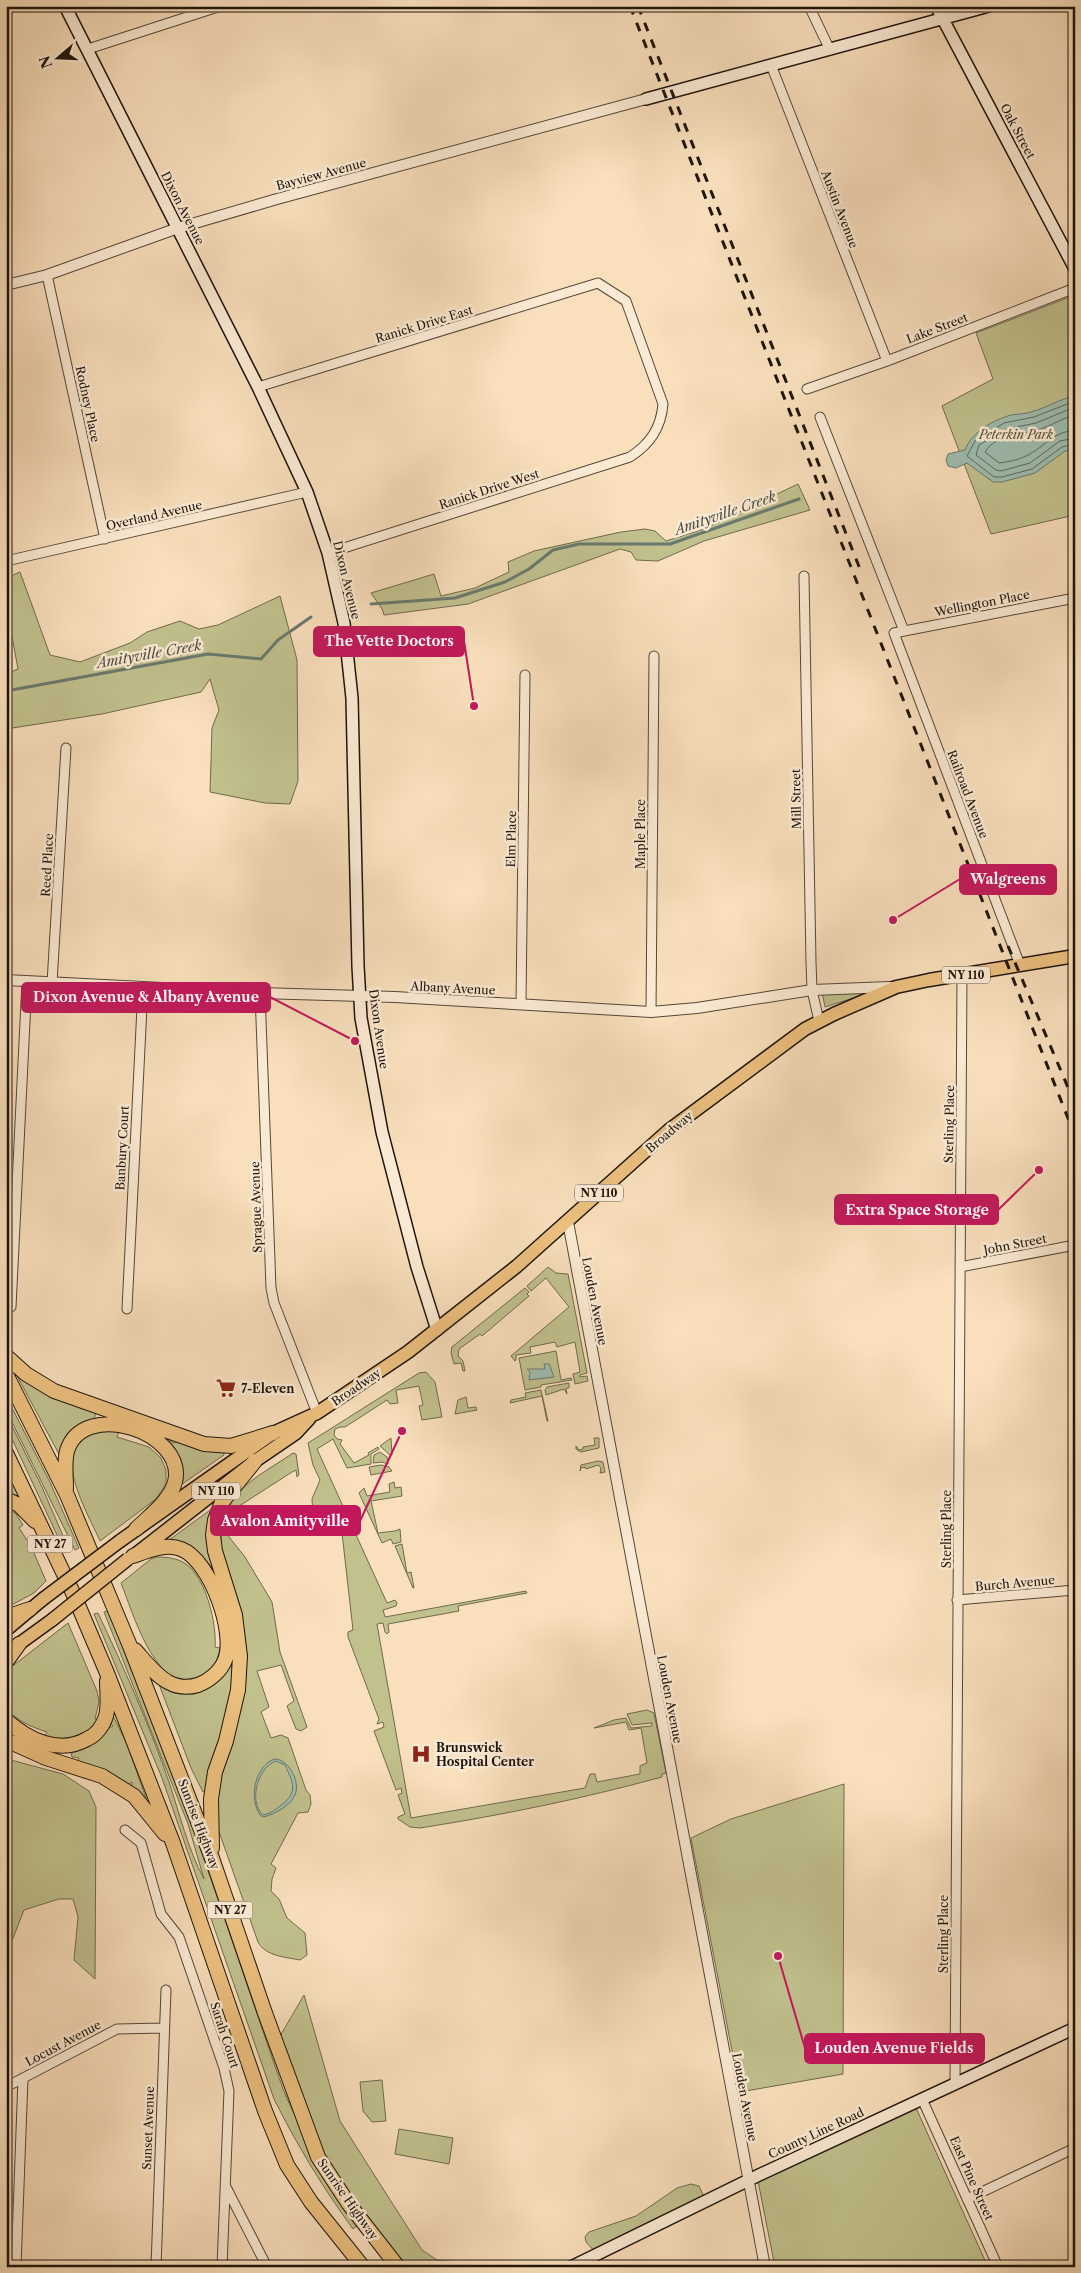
<svg xmlns="http://www.w3.org/2000/svg" width="1081" height="2273" font-family="'Libre Caslon Text',serif">
	<style>
		.green { fill: #c1c18e; stroke: #6f6a4d }
		.water { fill: #9ebdaf; stroke: #6a796e; fill-rule: evenodd }
		.lines { fill: none; stroke-linecap: round; stroke-linejoin: round }
		.shore { stroke: #5e685e; stroke-width: 1 }
		.stream { stroke: #6a796e; stroke-width: 3 }
		.minor-casing { stroke: #544738; stroke-width: 11 }
		.tertiary-casing { stroke: #544738; stroke-width: 12 }
		.secondary-casing { stroke: #1d140c; stroke-width: 14 }
		.primary-casing { stroke: #1d140c; stroke-width: 15 }
		.trunk-casing { stroke: #1d140c; stroke-width: 16 }
		.minor { stroke: #fbead3; stroke-width: 9 }
		.tertiary { stroke: #fbead3; stroke-width: 10 }
		.secondary { stroke: #fbead3; stroke-width: 11 }
		.primary { stroke: #ecc07e; stroke-width: 12 }
		.trunk { stroke: #ecc07e; stroke-width: 14 }
		.rail { stroke: #1d140c; stroke-width: 3; stroke-dasharray: 9 9; stroke-linecap: butt }
		.primary-bridge-casing { stroke: #1d140c; stroke-width: 15; stroke-linecap: butt }
		.primary-bridge { stroke: #ecc07e; stroke-width: 12 }
		.labels { text-anchor: middle; dominant-baseline: central; stroke-width: 5; stroke-linejoin: round; paint-order: stroke }
		.shield { fill: #fbead3; stroke: #605448; stroke-width: 1 }
		.shield-label { font-size: 11px; font-weight: bold; fill: #1d140c }
		.street-label { font-size: 12px; fill: #1d140c; stroke: #fbead3 }
		.park-label { font-size: 12px; font-style: italic; fill: #56513a; stroke: #fbead3 }
		.poi-label { font-size: 12px; font-weight: bold; fill: #1d140c; stroke: #fbead3; text-anchor: start }
		.water-label { font-size: 14px; font-style: italic; fill: #4a4f45; stroke: #fbead3 }
		.leader { fill: none; stroke: #c2185b; stroke-width: 2 }
		.callout-dot { fill: #c2185b; stroke: #fbead3; stroke-width: 2 }
		.callout { fill: #c2185b; stroke: #c2185b; stroke-width: 2 }
		.callout-label { font-size: 14px; text-anchor: middle; font-weight: bold; fill: #fff }
	</style>
	<rect width="100%" height="100%" fill="#f9dfbc"/>
	<filter id="stains"><feTurbulence type="fractalNoise" baseFrequency=".004" numOctaves="4"/><feColorMatrix values="0 0 0 0 .2 0 0 0 0 .09 0 0 0 0 .02 0 0 0 .5 -.17"/></filter>
	<radialGradient id="worn" r=".72"><stop offset=".6" stop-color="#630" stop-opacity="0"/><stop offset="1" stop-color="#630" stop-opacity=".3"/></radialGradient>
	<!-- green -->
	<path class="green" d="M1075 295V515L991 534 942 406 993 379 976 333Z
		M798 484 810 510 704 541 658 561 636 560 631 552 620 549 468 604 384 615 382 609 371 593 434 574 441 596 475 588 509 572 508 562 534 551 621 532 645 529 655 531 666 541 704 529Z
		M20 572 50 655 80 662 130 643 147 632 180 621 199 629 218 625 280 596 297 660 298 781 290 804 265 803 210 792 212 728 219 710 210 679 201 692 102 714 6 729V674L18 669 6 604V578Z
		M822 992H872L825 1007Z
		M548 1267 556 1273 568 1274 587 1373 580 1375V1377L587 1376 588 1381 575 1384 573 1374 580 1372 575 1342 557 1347 555 1342 530 1347 531 1353 516 1355V1360L515 1361 511 1356 569 1307 546 1278 531 1291 527 1286Z
		M525 1288 529 1292 527 1294 529 1296 482 1336 480 1334 459 1349 458 1356 463 1361 465 1371H463L461 1363 454 1364 451 1353 452 1347Z
		M556 1351 561 1380 571 1378 572 1380 541 1385V1387L525 1390 519 1358Z
		M426 1372 435 1382 442 1417 422 1420 419 1406 423 1405 419 1386 396 1390 398 1403 390 1404 387 1400 345 1427H340L335 1429 334 1435 337 1439 342 1440 340 1444 354 1463 369 1455 368 1453 378 1447 379 1449 371 1454V1464L347 1468 333 1439 317 1449 387 1603 395 1600 397 1603 396 1606 383 1610 385 1617 526 1591 527 1593 458 1606 459 1611 388 1624 389 1632 387 1634 385 1632 383 1623 377 1624 411 1818 585 1788 590 1774H595L597 1782 640 1774V1766L647 1763 641 1728 629 1730 626 1722 594 1728 614 1720 626 1718 631 1728 652 1726V1723L632 1725 627 1714 647 1710 654 1713 666 1773 662 1774V1777C581 1799 503 1815 420 1828L410 1827 398 1819V1817L405 1814 398 1795 402 1793 401 1788 396 1790 374 1731 384 1727 383 1722 377 1724 379 1719 348 1637V1632L353 1630 341 1524 340 1522 320 1525 319 1519H313L312 1499 320 1480 313 1465 308 1443 419 1373Z
		M16 1374 96 1411 94 1421 60 1456Z
		M569 1383V1388H566L567 1394 564 1389 546 1395 545 1390 547 1387Z
		M541 1390 548 1421H547L542 1396 510 1403 511 1400 526 1397 525 1393Z
		M6 1396 49 1480 79 1548 75 1550 6 1410Z
		M466 1397 468 1408 476 1407 477 1410 455 1414 458 1400Z
		M6 1414 42 1487 70 1552H65L6 1426Z
		M104 1430 119 1432 117 1437 149 1447 161 1458 166 1470V1484L156 1499 100 1541C86 1509 42 1438 104 1430Z
		M162 1436 174 1443 179 1439 223 1451 224 1455 178 1487Z
		M391 1438 392 1455H390L380 1446Z
		M594 1438H599V1448L581 1452 576 1449V1446L579 1450 583 1449V1447L595 1445Z
		M380 1452 387 1457 388 1464 382 1462 373 1463 374 1455Z
		M293 1453 296 1454 299 1475 297 1477 296 1470 292 1472 233 1510 236 1517 231 1521 228 1531 229 1537 245 1557 272 1602 280 1652 307 1727 301 1731 296 1729 287 1706 294 1701 281 1665 257 1671 269 1707 261 1712 271 1738 281 1735 288 1738 306 1790 310 1795 311 1804 308 1812 298 1813 271 1864 276 1868 272 1879 271 1891 279 1899 287 1918 305 1933 307 1955 300 1960C285 1957 265 1956 258 1942L218 1829 215 1796 241 1697 221 1550C219 1492 252 1481 293 1453Z
		M598 1461 603 1462 605 1472 600 1473 601 1468 598 1465 586 1469 585 1467 581 1468 580 1471 581 1465Z
		M381 1465 389 1467 392 1471 371 1475 369 1467Z
		M6 1469 19 1495 13 1498 6 1495Z
		M394 1482 395 1488 401 1487 402 1496 371 1501 378 1533 395 1531 400 1529 401 1542 393 1544 391 1539 382 1543 359 1493 364 1488 367 1496 390 1492 389 1484Z
		M6 1504H9L8 1508 16 1514 23 1525 19 1528 31 1546 46 1581 34 1593 6 1608Z
		M213 1508V1565L209 1567 168 1542 169 1540Z
		M402 1544 407 1573 411 1572 414 1588H413L395 1546Z
		M156 1557C167 1557 177 1558 186 1564 206 1578 217 1624 215 1647L220 1648C217 1663 212 1674 197 1680 156 1695 132 1610 121 1583L151 1559Z
		M108 1611C176 1766 227 1929 283 2089 303 2137 330 2181 359 2224L353 2229C323 2188 297 2145 274 2099L162 1778 94 1614 98 1613C124 1668 149 1724 169 1782 180 1815 188 1849 204 1879L188 1824 104 1612Z
		M68 1623 97 1691 99 1702 95 1719 99 1723C79 1744 69 1742 43 1738L47 1732C31 1727 18 1721 6 1709V1674L10 1668Z
		M228 1666 235 1668 232 1697 206 1791 203 1792 191 1768 157 1679 180 1691Z
		M113 1716 127 1744 148 1804 132 1788V1782L127 1785 76 1764 79 1758 72 1757 71 1753C79 1751 87 1748 94 1743 101 1738 105 1729 113 1726L110 1723Z
		M7 1759 63 1774 89 1791 96 1807 95 1979 74 1960 78 1917 73 1899H59L24 1910 6 1956Z
		M844 1784 843 2074 740 2092 691 1838 731 1819Z
		M304 1995 340 2121 422 2250 437 2260 463 2262V2267H400L324 2166 276 2043Z
		M382 2080 386 2121 372 2122 363 2111 360 2082Z
		M916 2108 988 2267H775L758 2181Z
		M399 2129 453 2138 449 2164 395 2154Z
		M691 2184 699 2186 706 2201 597 2254 586 2242 585 2237 589 2232 636 2216 677 2188Z"/>
	<!-- water -->
	<path class="water" d="M1075 396V449L1065 451 1035 473 1002 482H993L967 463 956 468 948 466 946 460 948 454 965 450C972 432 993 420 1011 415 1018 414 1027 414 1034 411 1048 407 1060 399 1075 396Z
		M544 1364H549L554 1377 529 1380 530 1372 527 1369H545Z
		M274 1759C288 1758 301 1782 295 1795 291 1805 274 1815 263 1817L260 1815C249 1798 254 1768 274 1759ZM276 1761 285 1765C293 1783 299 1792 280 1806 275 1810 270 1814 263 1815 248 1801 258 1767 276 1761Z"/>
	<g class="lines">
		<!-- shore -->
		<path class="shore" d="M1075 401 1034 417 1004 423 975 441 967 456 994 477H1002L1032 469 1062 447 1075 444
			M1075 407 1036 423 1006 429 979 445 976 455 996 470 1001 471 1030 463 1060 441 1075 438
			M1075 415C1062 418 1051 426 1038 430 1020 435 996 434 985 452L999 463C1008 462 1018 460 1026 456 1044 448 1054 430 1075 431"/>
		<!-- stream -->
		<path class="stream" d="M371 604 455 598 505 582 529 569 553 550 579 544H670L799 499
			M6 691 208 654 261 659 278 640 311 617"/>
		<defs>
			<path id="minor" d="M809 6 830 50
				M88 49 221 6
				M771 65 887 361
				M47 275 105 539
				M258 387 598 283 626 301 663 404C661 428 650 444 630 457L328 553
				M807 389 887 361 1075 288
				M820 417 904 631
				M6 561 307 492
				M804 576 811 962 812 990 819 1021
				M1020 965 894 633 1075 598
				M52 983 66 748
				M260 993 271 1288 274 1303 317 1413
				M521 1004 525 675
				M651 1012 654 656
				M960 1267 1075 1245
				M11 1307 27 981
				M127 1309 143 987
				M957 1600 1075 1590
				M125 1830 141 1843 161 1914 179 1937 224 2068 229 2091 222 2267
				M955 2083 962 975
				M6 2087 117 2029 163 2028
				M922 2099 998 2267
				M226 2187 267 2267
				M967 2199 1075 2148
				M16 2267 23 2078
				M156 2267 166 1990"/>
			<path id="tertiary" d="M6 285 47 275 178 228 277 199 646 99
				M6 980 260 993 395 997 651 1012 697 1008 812 990 890 987
				M568 1222 765 2267"/>
			<path id="secondary" d="M65 6 258 387 307 492 328 553 344 623 352 698 358 966 361 1018 382 1132 417 1267 437 1330
				M936 6 1075 269
				M646 99 989 6
				M571 2267 759 2175 1075 2028"/>
			<path id="primary" d="M120 1541 273 1433 317 1413 408 1352 517 1266 669 1130 805 1029 834 1014 896 987 929 980 1075 956
				M136 1554 255 1461 296 1433 309 1419
				M6 1630 43 1599
				M12 1649 52 1620"/>
			<path id="trunk" d="M6 1356 26 1374 54 1391 204 1444 231 1446 273 1433
				M6 1374 67 1495 130 1646 212 1858 265 2013 318 2157 348 2203 398 2267
				M6 1453 73 1593 107 1673 173 1843 265 2111 287 2165 311 2202 363 2267
				M66 1489C66 1477 64 1463 67 1451 83 1398 187 1432 175 1482 170 1501 149 1516 136 1529
				M6 1499 19 1505 35 1521
				M133 1556C147 1551 166 1543 181 1549 210 1560 236 1632 225 1660 221 1671 209 1681 198 1685 188 1688 177 1687 168 1682 155 1675 145 1661 135 1650
				M6 1617 30 1609
				M6 1662 19 1644
				M6 1720C28 1740 59 1755 87 1739 96 1735 103 1726 106 1716 109 1706 107 1692 107 1681
				M6 1740 46 1758 102 1776 134 1796 165 1834
				M212 1848 211 1799 215 1772 226 1741 238 1690 240 1656 235 1615 215 1551 213 1535 215 1520 222 1502 255 1461"/>
		</defs>
		<!-- minor casing -->
		<use href="#minor" class="minor-casing"/>
		<!-- tertiary casing -->
		<use href="#tertiary" class="tertiary-casing"/>
		<!-- secondary casing -->
		<use href="#secondary" class="secondary-casing"/>
		<!-- primary casing -->
		<use href="#primary" class="primary-casing"/>
		<!-- trunk casing -->
		<use href="#trunk" class="trunk-casing"/>
		<!-- minor -->
		<use href="#minor" class="minor"/>
		<!-- tertiary -->
		<use href="#tertiary" class="tertiary"/>
		<!-- secondary -->
		<use href="#secondary" class="secondary"/>
		<!-- primary -->
		<use href="#primary" class="primary"/>
		<!-- trunk -->
		<use href="#trunk" class="trunk"/>
		<!-- rail -->
		<path class="rail" d="M630 6 1075 1136
			M638 6 860 569
			M1008 946 1075 1104"/>
		<defs>
			<path id="primary-bridge" d="M43 1599 120 1541
				M52 1620 128 1559"/>
		</defs>
		<!-- primary-bridge casing -->
		<use href="#primary-bridge" class="primary-bridge-casing"/>
		<!-- primary-bridge -->
		<use href="#primary-bridge" class="primary-bridge"/>
	</g>
	<!-- icons -->
	<defs>
		<symbol id="supermarket-bare" viewBox="-9 -9 18 18"><path d="M-6-5.5h2.5l.6 2H6L4.5 2H-2.5L-4.4-4H-6ZM-1.5 3.2a1.3 1.3 0 1 0 .1 0ZM3 3.2a1.3 1.3 0 1 0 .1 0Z" fill="#8f2418" stroke="#fbead3" stroke-width="2.5" paint-order="stroke"/></symbol>
		<symbol id="hospital-bare" viewBox="-9 -9 18 18"><path d="M-5-5h3v3.5h4V-5h3V5h-3V1.5h-4V5h-3Z" fill="#8f2418" stroke="#fbead3" stroke-width="2.5" paint-order="stroke"/></symbol>
	</defs>
	<g fill-rule="evenodd">
		<use href="#supermarket-bare" x="212" y="1374" width="28" height="28"/>
		<use href="#hospital-bare" x="407" y="1740" width="28" height="28"/>
	</g>
	<g class="labels">
		<!-- shield labels -->
		<g class="shield">
			<rect x="942" y="966.5" width="48" height="17" rx="4"/>
			<rect x="575" y="1184.5" width="48" height="17" rx="4"/>
			<rect x="192" y="1482.5" width="48" height="17" rx="4"/>
			<rect x="27.5" y="1535.5" width="45" height="17" rx="4"/>
			<rect x="207.5" y="1901.5" width="45" height="17" rx="4"/>
		</g>
		<g class="shield-label">
			<text x="966" y="975">NY 110</text>
			<text x="599" y="1193">NY 110</text>
			<text x="216" y="1491">NY 110</text>
			<text x="50" y="1544">NY 27</text>
			<text x="230" y="1910">NY 27</text>
		</g>
		<!-- street labels -->
		<g class="street-label">
			<text transform="translate(1018 131) rotate(62)">Oak Street</text>
			<text transform="translate(321 174) rotate(-15)">Bayview Avenue</text>
			<text transform="translate(183 208) rotate(63)">Dixon Avenue</text>
			<text transform="translate(840 209) rotate(69)">Austin Avenue</text>
			<text transform="translate(424 324) rotate(-17)">Ranick Drive East</text>
			<text transform="translate(937 328) rotate(-21)">Lake Street</text>
			<text transform="translate(88 404) rotate(78)">Rodney Place</text>
			<text transform="translate(489 489) rotate(-18)">Ranick Drive West</text>
			<text transform="translate(154 515) rotate(-13)">Overland Avenue</text>
			<text transform="translate(347 580) rotate(76)">Dixon Avenue</text>
			<text transform="translate(982 603) rotate(-11)">Wellington Place</text>
			<text transform="translate(968 794) rotate(69)">Railroad Avenue</text>
			<text transform="translate(796 799) rotate(-91)">Mill Street</text>
			<text transform="translate(640 834) rotate(-90)">Maple Place</text>
			<text transform="translate(511 839) rotate(-89)">Elm Place</text>
			<text transform="translate(47 865) rotate(-87)">Reed Place</text>
			<text transform="translate(453 988) rotate(3)">Albany Avenue</text>
			<text transform="translate(379 1029) rotate(82)">Dixon Avenue</text>
			<text transform="translate(949 1124) rotate(-89)">Sterling Place</text>
			<text transform="translate(669 1132) rotate(-40)">Broadway</text>
			<text transform="translate(122 1148) rotate(-87)">Banbury Court</text>
			<text transform="translate(256 1207) rotate(-92)">Sprague Avenue</text>
			<text transform="translate(1015 1244) rotate(-11)">John Street</text>
			<text transform="translate(595 1301) rotate(79)">Louden Avenue</text>
			<text transform="translate(356 1387) rotate(-34)">Broadway</text>
			<text transform="translate(946 1529) rotate(-90)">Sterling Place</text>
			<text transform="translate(1015 1583) rotate(-5)">Burch Avenue</text>
			<text transform="translate(670 1699) rotate(79)">Louden Avenue</text>
			<text transform="translate(199 1824) rotate(69)">Sunrise Highway</text>
			<text transform="translate(943 1934) rotate(-90)">Sterling Place</text>
			<text transform="translate(225 2035) rotate(72)">Sarah Court</text>
			<text transform="translate(63 2043) rotate(-28)">Locust Avenue</text>
			<text transform="translate(745 2097) rotate(79)">Louden Avenue</text>
			<text transform="translate(148 2128) rotate(-88)">Sunset Avenue</text>
			<text transform="translate(816 2133) rotate(-25)">County Line Road</text>
			<text transform="translate(972 2178) rotate(66)">East Pine Street</text>
			<text transform="translate(348 2199) rotate(55)">Sunrise Highway</text>
		</g>
		<!-- park labels -->
		<g class="park-label">
			<text x="1016" y="434">Peterkin Park</text>
		</g>
		<!-- poi labels -->
		<g class="poi-label">
			<text x="241" y="1388">7-Eleven</text>
			<text x="436" y="1747">Brunswick<tspan x="436" dy="14">Hospital Center</tspan></text>
		</g>
		<!-- water labels -->
		<g class="water-label">
			<text transform="translate(725 513) rotate(-19)">Amityville Creek</text>
			<text transform="translate(149 654) rotate(-10)">Amityville Creek</text>
		</g>
	</g>
	<!-- callouts -->
	<path class="leader" d="M474 706L464 641M893 920L960 879M355 1041L270 997M1039 1170L998 1210M402 1431L360 1521M778 1956L805 2048"/>
	<g class="callout-dot">
		<circle cx="474" cy="706" r="5"/>
		<circle cx="893" cy="920" r="5"/>
		<circle cx="355" cy="1041" r="5"/>
		<circle cx="1039" cy="1170" r="5"/>
		<circle cx="402" cy="1431" r="5"/>
		<circle cx="778" cy="1956" r="5"/>
	</g>
	<g class="callout">
		<rect x="314" y="627" width="150" height="29" rx="5"/>
		<rect x="960" y="865" width="96" height="29" rx="5"/>
		<rect x="22" y="983" width="248" height="29" rx="5"/>
		<rect x="835" y="1195" width="163" height="29" rx="5"/>
		<rect x="211" y="1506" width="149" height="29" rx="5"/>
		<rect x="805" y="2034" width="179" height="29" rx="5"/>
	</g>
	<g class="callout-label">
		<text x="389" y="646">The Vette Doctors</text>
		<text x="1008" y="884">Walgreens</text>
		<text x="146" y="1002">Dixon Avenue &amp; Albany Avenue</text>
		<text x="917" y="1215">Extra Space Storage</text>
		<text x="285" y="1526">Avalon Amityville</text>
		<text x="894" y="2053">Louden Avenue Fields</text>
	</g>
	<!-- margin -->
	<rect width="1081" height="2273" fill="none" stroke="#f9dfbc" stroke-width="25"/>
	<rect x="8" y="8" width="1066" height="2258" fill="none" stroke="#1d140c" stroke-width="2.5"/>
	<rect x="12" y="12" width="1056" height="2248" fill="none" stroke="#1d140c"/>
	<!-- north arrow -->
	<g transform="translate(58 58) rotate(251)" stroke="#fbead3" stroke-width="4" paint-order="stroke">
	<path d="M0-4L9 19L0 12L-9 19Z" fill="#1d140c"/>
	<text y="-8" font-size="14" font-weight="bold" text-anchor="middle" fill="#1d140c">N</text>
	</g>
	<rect width="100%" height="100%" filter="url(#stains)"/>
	<rect width="100%" height="100%" fill="url(#worn)"/>
</svg>
